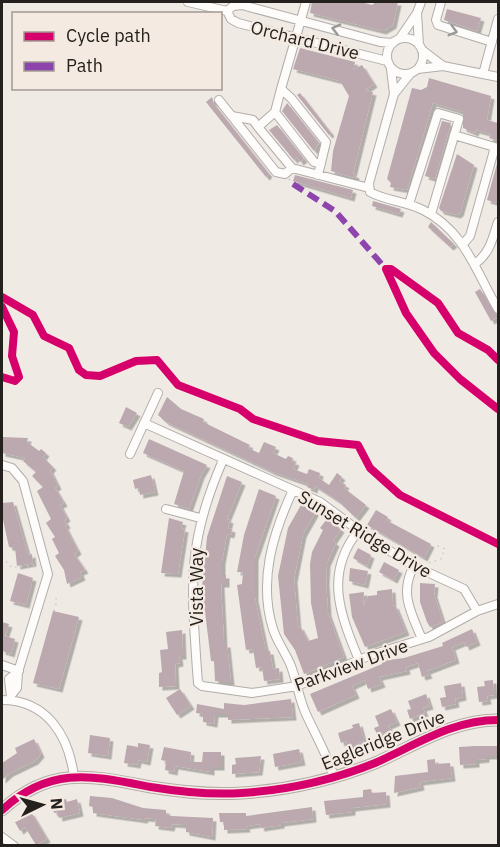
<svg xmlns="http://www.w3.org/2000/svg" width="500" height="847" font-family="'IBM Plex Sans',sans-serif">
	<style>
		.building { fill: #bba9af; filter: url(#shadow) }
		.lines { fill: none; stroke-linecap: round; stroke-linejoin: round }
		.minor-casing { stroke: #b1ada9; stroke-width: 10 }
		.major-casing { stroke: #b1ada9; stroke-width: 13 }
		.path { stroke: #cbc9c8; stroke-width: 1.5; stroke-dasharray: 1.5 4.5; stroke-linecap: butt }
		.minor { stroke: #fdfcfb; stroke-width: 8 }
		.major { stroke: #fdfcfb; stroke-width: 10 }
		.quiet { stroke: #8e44ad; stroke-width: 6; stroke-dasharray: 12 6; stroke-linecap: butt }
		.cycleway-casing { stroke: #f4eae1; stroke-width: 11 }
		.cycleway { stroke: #d6006c; stroke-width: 8 }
		.oneway { stroke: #9b9997 }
		.labels { text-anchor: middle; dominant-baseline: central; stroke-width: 4.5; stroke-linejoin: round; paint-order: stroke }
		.street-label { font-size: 18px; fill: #24201d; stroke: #f4eae1 }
	</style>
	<defs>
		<filter id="shadow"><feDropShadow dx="3.5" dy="3.5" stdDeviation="0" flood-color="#0004"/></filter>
	</defs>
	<rect width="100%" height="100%" fill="#f0eae5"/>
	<!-- building -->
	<path class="building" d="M312 2H361L372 5 376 2H398L393 25 383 31 310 13Z
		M447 9 481 18 477 31 444 20Z
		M300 48 355 62 353 70 362 65 374 84 365 90 373 92 353 174 356 175 355 178 331 171 333 151 349 96 340 81 293 69Z
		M429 78 491 96 487 120 498 123V141L489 138 491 134 476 130 475 133 463 128V112L433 103 407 190 390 187 391 183 387 179 412 88 421 90 427 87Z
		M300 93 331 133 329 135 297 95Z
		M212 97 214 104 269 174 266 177 206 102Z
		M287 103 319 143 314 151 282 111Z
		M442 121 451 123 435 179 425 176Z
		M277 125 304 159 300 162 297 157 294 160 269 130Z
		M457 154 474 165 460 213 457 215 441 211 439 208Z
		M498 160V199L497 203 487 200Z
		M295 175 353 190 351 198 293 181Z
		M373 201 401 209 399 214 372 206Z
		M431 222 454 244 450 247 428 227Z
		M480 289 498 317 491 321 475 292Z
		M167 397 181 409 204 419 203 422 250 445 248 448 259 453 264 442 276 447 273 453 286 459 288 456 293 458 292 461 296 462 293 469 307 474 309 469 320 473 319 478 329 485 337 473 342 477 339 481 346 485 344 488 366 505 356 518 338 501 315 486 314 490 307 487 308 484 273 472 166 422 158 415Z
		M126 407 137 413 128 427 119 423Z
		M2 437 28 438 27 442 39 451 41 449 46 453 43 457 53 467 50 470 58 486 55 488 64 503 60 505 67 518 64 520 67 525 65 526 78 551 74 554 85 570 80 572 82 577 67 584 64 570 55 556 59 553 52 539 55 537 46 523 51 519 37 491 43 487 32 476 36 472 23 461 25 458 2 453Z
		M149 439 207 465 201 475 189 509 174 504 184 471 143 453Z
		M151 475 155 492 140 495 139 488 135 489 133 480Z
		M227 476 242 482 227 519 230 520 228 528 232 529 231 535 227 534 222 561V575H226V584H221L224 644H227L231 682H221L215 681 214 661H211L202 587 207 537Z
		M259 489 276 496 255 557V598L266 651H270L273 669 279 668 280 679 264 681 262 667 256 668 253 649 246 650 237 585 242 584 243 572H237L244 535Z
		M13 502 28 555 32 554 33 563 17 566 15 548 9 547 2 515V503Z
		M301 505 316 511 303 534 294 579 298 627 300 626 308 641 318 638 311 603 310 564 312 552 323 530 320 528 327 519 341 529 333 541 336 543 327 563 326 581 328 613 344 657 304 674 295 650 284 634 278 576 288 528Z
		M376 510 388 517 386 520 431 544 424 558 367 525Z
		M169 518 183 522 181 528 185 529 178 574 161 573Z
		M358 548 371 555 367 566 353 558Z
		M384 562 399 570 394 580 379 572Z
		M350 568 368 571 365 585 349 581Z
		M18 573 33 578 26 605 10 601Z
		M420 583 435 584 434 594 443 622 430 627 427 622 420 602Z
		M392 589 393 606 395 605 406 632 365 647 352 617 349 594 364 592 363 606 368 596 377 595V591Z
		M53 611 79 617 59 689 33 683Z
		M2 622 9 624 5 636 15 639 11 654 2 651Z
		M472 629 477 642 466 647 464 642 452 647 456 660 427 671 429 675 422 677 418 663 406 667 407 671 379 677 382 684 368 689 365 680 352 686 356 695 318 712 310 694 382 664V661L404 658 443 646 442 643Z
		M182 630 183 656H179L180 663 175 664 176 686 159 687V673L162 672 160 650 168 649 166 632Z
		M493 680 494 695 487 696 488 701 479 702 477 687 485 686 484 681Z
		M461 683 463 697 455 699 456 704 442 707 440 698 446 697 444 686Z
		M180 689 191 706 177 715 166 698Z
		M426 694 430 706 423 708 425 713 410 719 407 710 411 709 408 701Z
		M291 699 293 717 228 720V714H215L214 724 203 722V714L196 713 197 704 224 709V703L244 705Z
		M391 709 397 722 388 726 391 730 378 736 374 728 379 726 375 716Z
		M359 723 364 741 358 743 359 747 349 750 346 741 341 743 338 733 353 728 352 725Z
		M90 735 110 738 108 756 88 753Z
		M34 739 41 754 35 761 10 773 2 780V763L17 753 15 748Z
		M138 743 150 745 147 762 138 760 137 765 124 763 127 745 138 747Z
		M475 746H498V756H486V759L476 760V764L460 765 459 747Z
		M164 747 191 752 190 762H202L203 752H221V767H211V772L175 766 174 772 165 770 166 761 161 760Z
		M299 749 302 762 275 767 273 754Z
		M261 756 259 772 232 774V765L236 764 235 758Z
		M435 759V764L450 763 452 778 420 782 421 787 394 793 395 776 428 772 427 760Z
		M371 789 372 793 386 792 387 804 352 808V812L326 815 324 801 363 797V790Z
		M90 796 112 798 143 808 166 810V814L172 816 213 818 212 837 186 832V825L172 824 171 828 155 826 156 819 145 818 144 820 93 813V807L89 806Z
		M66 799 67 802 77 799 80 813 59 818 58 812 54 813 51 802Z
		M312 807 313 819 281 823V825L261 828 260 824 246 826 247 829 224 830V822H220L219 813H246V816Z
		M31 812 47 839 36 845 25 827 20 831 15 822Z"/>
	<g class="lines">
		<defs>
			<path id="minor" d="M188 2 227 11 233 6 242 5 380 42 393 43
				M306 2 281 89 291 98 326 142 318 175
				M441 2 436 20 438 25 492 42
				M227 11 231 19 238 23 387 61
				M387 56a18 18 0 1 1 36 0a18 18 0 1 1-36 0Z
				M400 38 417 13
				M419 45 417 13 421 2
				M422 50 443 66
				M391 69 394 94 369 183 370 192C386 201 406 201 423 210 465 231 476 272 498 309
				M418 69 443 66 498 77
				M483 74 498 19
				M281 89 275 112 314 162 321 164
				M394 94 410 74
				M219 100 276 172 285 174 292 168
				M275 112 258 127 292 168 369 188
				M232 116 253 120 258 127
				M454 135 498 148
				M409 204 438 113 459 119 431 214
				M463 244 470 236 495 147
				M476 263C490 253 493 237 498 222
				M144 423 320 502 369 538 414 566 464 589 477 611
				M130 454 158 393
				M223 460C187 542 191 583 197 670L198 683 202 686 252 693 297 686 371 655 429 637 477 611 498 604
				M2 465 12 468 23 481 48 574 18 672 17 688 12 694
				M293 490C273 533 258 581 273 629 277 642 286 653 291 666 297 682 299 699 306 714 316 736 327 754 334 777
				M166 509 200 518
				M358 531C324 574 340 614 359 660
				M414 566C399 592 411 613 422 639
				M2 665 19 671
				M11 697 9 679 18 672
				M2 700C47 700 69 736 74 777
				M2 837 14 846"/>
			<path id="major" d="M2 810C51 765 93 776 151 787 181 792 212 795 242 793 288 790 333 780 375 763 416 745 452 720 498 720"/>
		</defs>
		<!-- minor casing -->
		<use href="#minor" class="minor-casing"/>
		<!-- major casing -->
		<use href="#major" class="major-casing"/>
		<!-- path -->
		<path class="path" d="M289 179 293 184
			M2 557 12 568 34 565
			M429 563 441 559 445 549 436 545
			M54 611 57 601 55 596
			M2 653 14 657"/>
		<!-- minor -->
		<use href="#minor" class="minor"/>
		<!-- major -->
		<use href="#major" class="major"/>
		<!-- quiet -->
		<path class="quiet" d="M293 184 335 211 386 269"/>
		<defs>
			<path id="cycleway" d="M2 297 33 315 44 336 69 348 79 370 86 375 100 376 136 361 157 360 178 385 240 409 253 419 318 441 358 445 370 468 400 495 498 544
				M2 307 14 332 12 356 19 377 15 381 2 377
				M498 360 488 350 458 333 438 303 391 269H386L406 313 434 353 460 379 498 409
				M2 810C51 765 93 776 151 787 181 792 212 795 242 793 288 790 333 780 375 763 416 745 452 720 498 720"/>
		</defs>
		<!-- cycleway casing -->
		<use href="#cycleway" class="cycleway-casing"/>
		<!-- cycleway -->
		<use href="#cycleway" class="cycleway"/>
	</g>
	<!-- one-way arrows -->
	<defs><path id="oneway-chevron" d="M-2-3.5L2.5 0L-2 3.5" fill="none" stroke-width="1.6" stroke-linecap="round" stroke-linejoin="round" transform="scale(1.5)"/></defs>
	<g class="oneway">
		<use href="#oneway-chevron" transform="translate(336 29) rotate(-166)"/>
		<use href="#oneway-chevron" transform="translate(453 31) rotate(16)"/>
	</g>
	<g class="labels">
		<!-- street labels -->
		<g class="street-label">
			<text transform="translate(305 40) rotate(14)">Orchard Drive</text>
			<text transform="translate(365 534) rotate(31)">Sunset Ridge Drive</text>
			<text transform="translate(196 587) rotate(-90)">Vista Way</text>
			<text transform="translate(351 665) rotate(-20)">Parkview Drive</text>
			<text transform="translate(383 740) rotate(-22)">Eagleridge Drive</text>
		</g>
	</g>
	<!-- border -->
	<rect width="500" height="847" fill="none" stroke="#24201d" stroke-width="6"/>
	<!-- legend -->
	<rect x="12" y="12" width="210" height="78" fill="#f4eae1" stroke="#a19993" stroke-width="1.5"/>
	<rect x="24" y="32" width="30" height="9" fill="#d6006c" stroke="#a19993" stroke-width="1.5"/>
	<text x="66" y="42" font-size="18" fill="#24201d">Cycle path</text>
	<rect x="24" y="62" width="30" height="9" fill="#8e44ad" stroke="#a19993" stroke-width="1.5"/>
	<text x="66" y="72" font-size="18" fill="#24201d">Path</text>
	<!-- north arrow -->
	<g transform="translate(42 805) rotate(85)" stroke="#f4eae1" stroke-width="4.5" paint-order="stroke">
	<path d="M0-4.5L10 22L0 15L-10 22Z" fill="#24201d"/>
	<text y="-9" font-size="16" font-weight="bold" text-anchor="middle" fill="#24201d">N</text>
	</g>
</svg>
